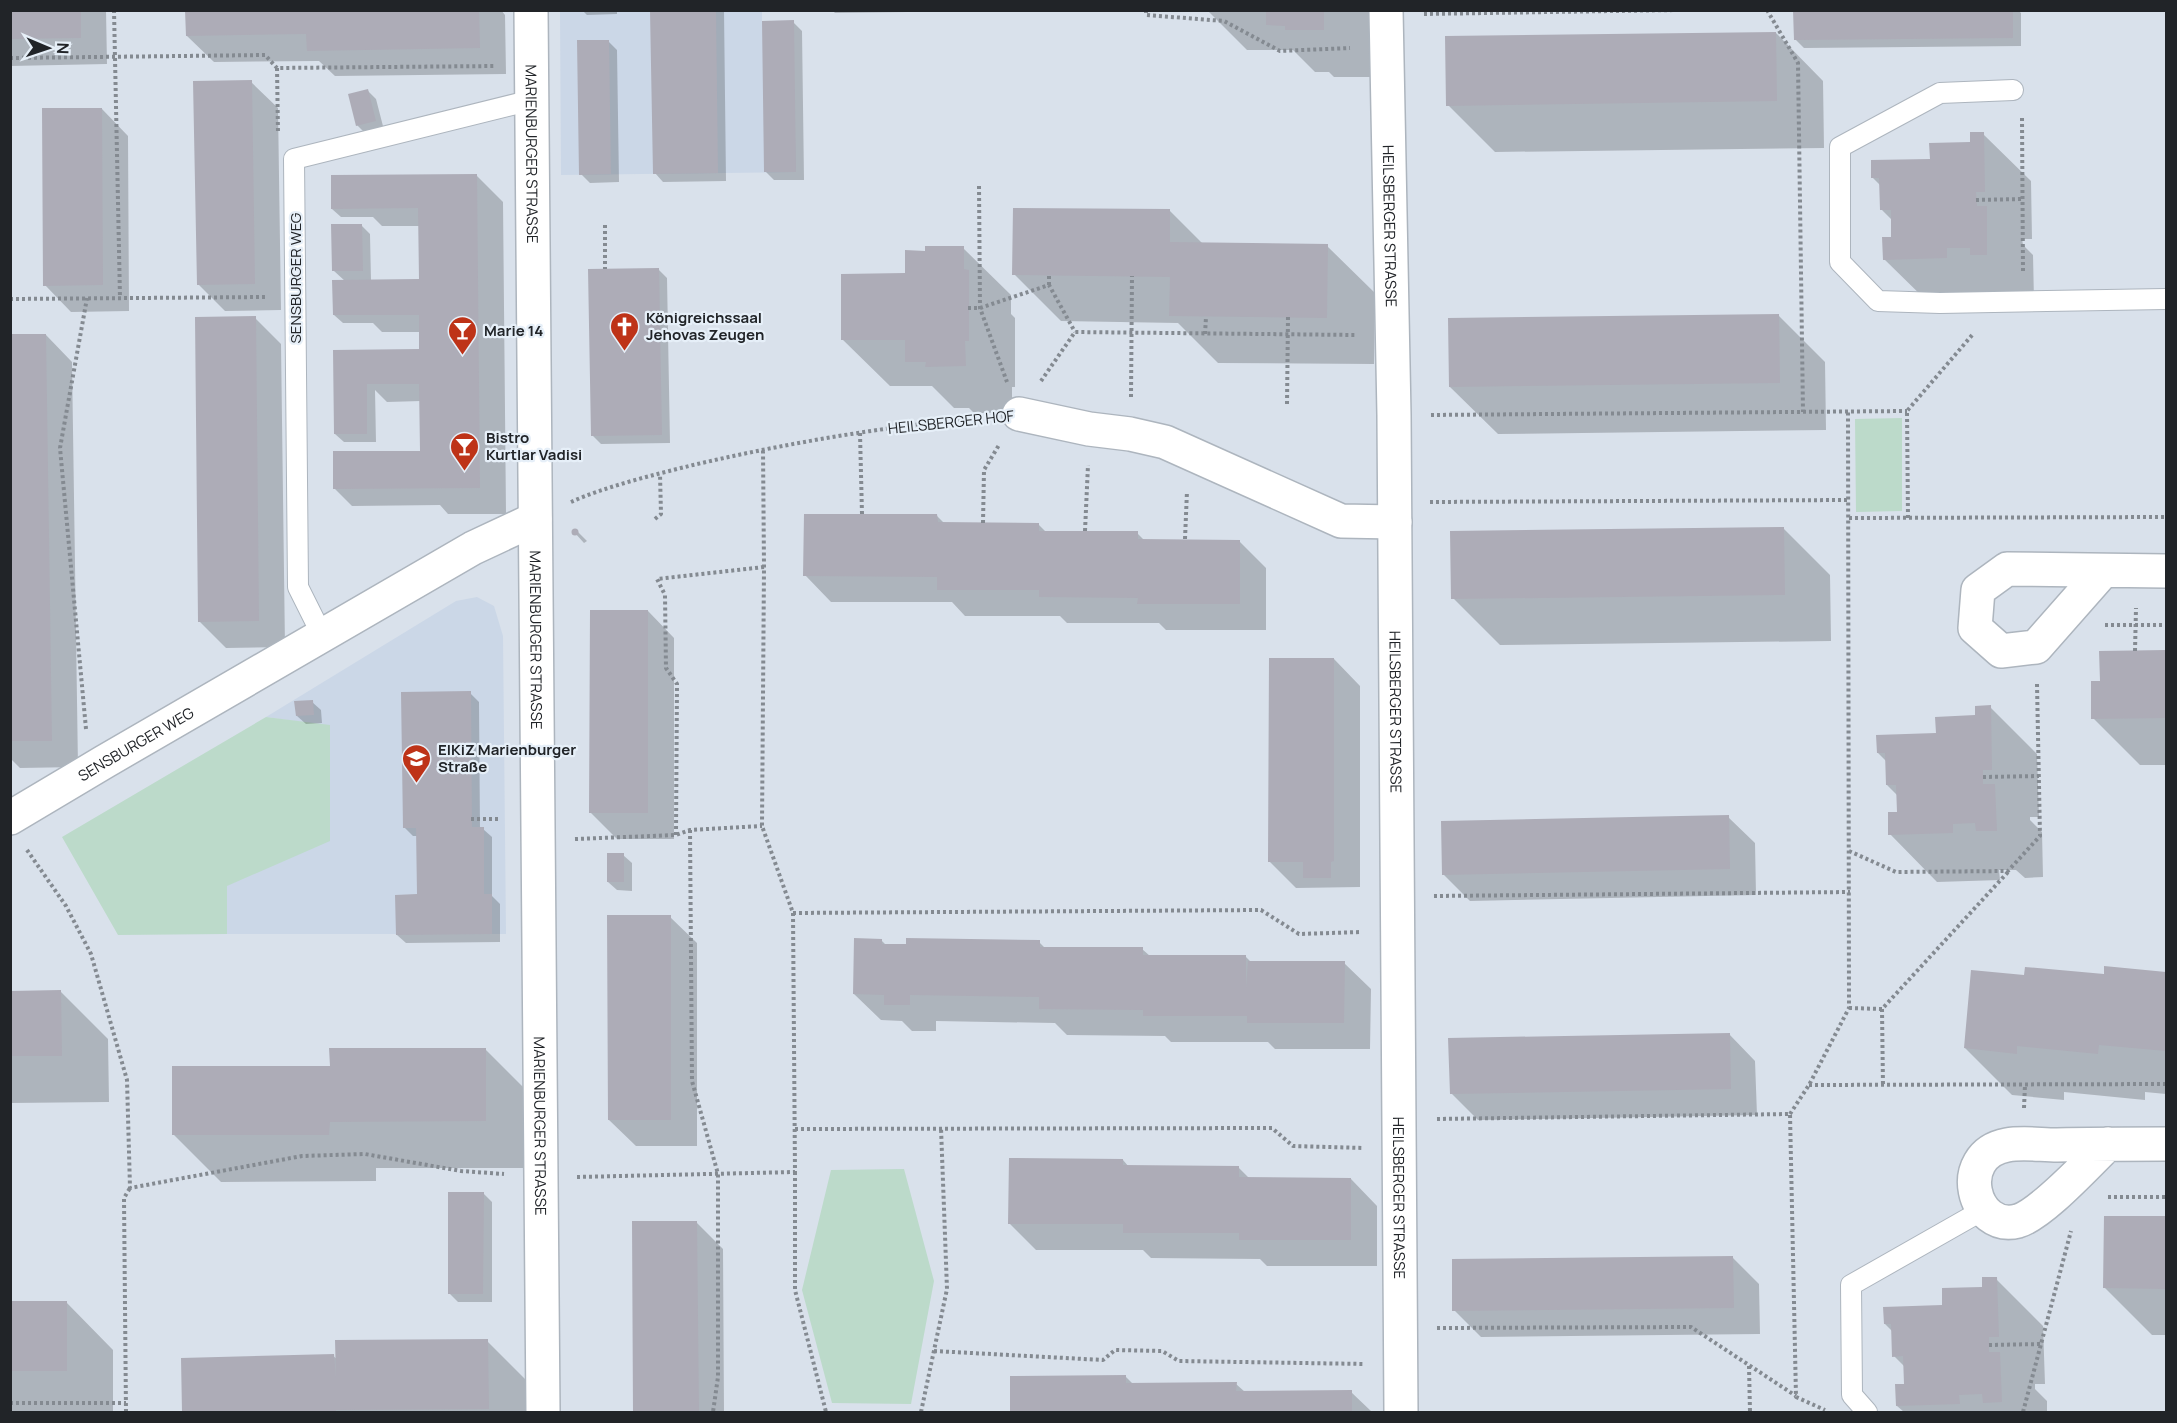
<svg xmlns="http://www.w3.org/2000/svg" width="2177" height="1423" font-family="Manrope,sans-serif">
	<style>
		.built { fill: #cbd7e7 }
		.green { fill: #bcdaca }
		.shadow { fill: #0003 }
		.building { fill: #adacb7 }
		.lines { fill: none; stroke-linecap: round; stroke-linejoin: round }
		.lane-casing { stroke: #adb5be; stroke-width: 22 }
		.street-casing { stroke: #adb5be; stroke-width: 36 }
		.path { stroke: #848a91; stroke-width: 4; stroke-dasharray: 3 3; stroke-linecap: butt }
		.lane { stroke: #fff; stroke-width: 20 }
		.street { stroke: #fff; stroke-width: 33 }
		.labels { text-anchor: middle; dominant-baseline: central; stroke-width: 4.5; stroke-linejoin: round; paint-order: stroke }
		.street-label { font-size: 15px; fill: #212428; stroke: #e6eff8 }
		.poi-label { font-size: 15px; font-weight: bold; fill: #212428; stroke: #e6eff8; text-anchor: start }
	</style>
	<rect width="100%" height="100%" fill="#d9e1eb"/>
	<!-- built -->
	<path class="built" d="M762 10V21L795 138 796 172 561 175 560 11Z
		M477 597 494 606 503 636 506 934H227V886L330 726 266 717 456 601Z"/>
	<!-- green -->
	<path class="green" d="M1902 418V511L1856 512 1855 419Z
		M266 717 330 725V841L227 886V934L118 935 62 837Z
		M904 1169 934 1281 911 1404 832 1403 802 1290 831 1170Z"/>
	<!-- shadow -->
	<path class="shadow" d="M10 10H106L107 64 10 66Z
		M187 10H501L505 15 506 74 335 76 319 61 214 62 187 36Z
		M582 10H617V14L587 15Z
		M652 10H724L726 181 663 182 655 173Z
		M832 10H1060L835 13Z
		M1207 10H1374L1370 77H1334L1329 72H1315L1293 50H1247Z
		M1794 10H2018L2021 13V46L1804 48 1795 39Z
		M793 22 802 31 804 180H774L765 171Z
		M1776 33 1823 81 1824 148 1495 152 1448 105Z
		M608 41 617 50 619 182 590 183 581 174Z
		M251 82 278 108 281 310 225 311 198 284Z
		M367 90 376 99 384 130 366 134 357 125Z
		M102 109 128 136 129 311 71 312 45 285Z
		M1983 134 2031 181 2032 239H2022L2023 245 2033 255 2034 301 1932 306 1884 259 1892 239V220L1882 210 1881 186 1872 177 1932 160 1971 143Z
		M476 175 503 202 506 514H448L440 505 352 506 334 488 422 452 421 401 387 402 375 390 376 442H344L335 434 334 351 421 350 420 332H382L373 323H343L334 315 345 281 334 271 361 225 370 234 371 281H420V226H382L373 217H341L332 209Z
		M1170 211 1203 244 1327 246 1375 293 1374 364 1218 363 1178 323 1061 321 1014 274Z
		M963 248 1011 295V314L1015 318V387H1012V413H974L969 408H954L932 386H890L842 339 907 275 926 252Z
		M658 269 667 278 670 443 601 444 593 436Z
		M1778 315 1825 362 1826 430 1498 434 1450 387Z
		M255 318 281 344 285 647 226 648 199 621Z
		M46 335 72 362 78 767 20 768 10 758V336Z
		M937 516 945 524H1038L1046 532 1137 533 1145 541H1239L1266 568V630H1166L1159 623H1067L1060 616H965L952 602H831L805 575Z
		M1783 528 1830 575 1831 641 1500 645 1453 598Z
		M576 530 587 541 584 543 574 532Z
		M648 611 674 638V839H617L590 812Z
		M2166 652V765H2140L2093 718 2101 682V653Z
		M1334 659 1360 686V887L1296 888 1269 861Z
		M470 693 479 702 480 829H483L492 837V896L500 904V942L406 943 397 935 418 896V836H413L404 827Z
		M312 702 321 710 322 723 306 724 297 716Z
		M1990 707 2037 754 2039 817H2030V820L2042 832 2043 877 2025 878 2016 870H1999L2000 880 1937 882 1890 834 1899 813 1898 796 1887 785 1886 761 1878 753 1937 735 1977 717Z
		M1728 817 1755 843 1756 895 1470 901 1443 874Z
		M623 855 632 863V891L617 890 608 882Z
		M670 917 697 943V1146H636L609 1120Z
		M881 940 886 945 1039 942 1045 948 1142 949 1150 956 1246 957 1251 962 1344 963 1371 989 1370 1049H1275L1268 1042H1171L1165 1036 1067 1035 1055 1023 936 1021V1031H912L902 1021 881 1020 854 994Z
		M2106 967 2166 973V1094L2145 1092V1100L2064 1092V1100L2012 1095 1965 1048 2026 977 2105 976Z
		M10 992H61L108 1039 109 1102 10 1103Z
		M1729 1034 1755 1061 1757 1115 1478 1120 1451 1093Z
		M485 1049 532 1096V1168H376V1181L221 1182 174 1135 331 1068Z
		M1123 1160 1129 1167H1238L1250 1179H1351L1377 1206V1266H1267L1260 1259 1151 1258 1143 1250H1036L1010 1224Z
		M483 1193 492 1202V1302H458L450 1294Z
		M2105 1218H2166V1335H2152L2105 1288Z
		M634 1223H697L723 1249 724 1412H635Z
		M1733 1258 1759 1284 1760 1334 1481 1337 1454 1310Z
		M1996 1279 2043 1326 2045 1384H2035V1389L2047 1401V1412H1904L1897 1406 1905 1385V1367L1894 1356 1893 1332 1885 1324 1944 1306 1984 1289Z
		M10 1302H66L113 1350V1412H10Z
		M487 1341 534 1388 535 1412H184L182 1360 333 1356 337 1359Z
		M1012 1377H1126L1134 1385 1236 1384 1245 1392H1351L1372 1412H1012Z"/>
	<!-- building -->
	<path class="building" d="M10 10H81V38L10 39Z
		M185 10H479L480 48 307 51 306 34 186 36Z
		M650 10H716L718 173 653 174Z
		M1266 10H1324V30H1285V26L1266 25Z
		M1793 10H2013V38L1794 40Z
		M794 20 796 172H764L762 21Z
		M1776 32 1777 101 1446 106 1445 36Z
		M577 40H609L611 174 579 175Z
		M252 80 255 284 197 285 193 81Z
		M368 89 376 121 356 126 348 94Z
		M42 108H102L103 285 43 286Z
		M1970 132H1984L1985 192H1976L1977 206H1987V255H1970V248H1947V258L1883 260 1882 237H1891V210H1880L1879 178H1871V160L1930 159 1929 143 1970 142Z
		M477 174 480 488 333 489V451H420L419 384H367V434H334L333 350 419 349V315H333L332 280 419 279 418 208 331 209V175Z
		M1013 208 1170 209V242L1328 244 1327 318 1169 316 1170 277 1012 275Z
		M331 224H362L363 271H332Z
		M925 246H964V269L969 270V341H965L966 366 925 367 926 362H905V340H841V274L905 273V250L925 251Z
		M659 268 662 435 591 436 588 269Z
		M1779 314 1780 383 1449 387 1448 318Z
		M256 316 259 621 198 622 195 317Z
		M10 334H46L52 741H10Z
		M804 514H937L938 522 1039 523V531H1138V539L1240 540V604H1137L1138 598 1039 597V590H937V577L803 576Z
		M1784 527 1785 595 1451 599 1450 531Z
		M571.5 532a3.5 3.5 0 1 1 7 0a3.5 3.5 0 1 1-7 0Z
		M590 610H648V813H589Z
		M2166 650V718L2091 719V681H2100L2099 651Z
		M1269 658H1334V861L1331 862V878H1303V862H1268Z
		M471 691 472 827H484V894H492V934L396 935 395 895 417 894 416 828H403L401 692Z
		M313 700 314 715 296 716 294 701Z
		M1991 705 1992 770H1983V784H1995L1997 831H1976L1975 823 1953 824V833L1888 835V812H1897L1896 785H1886L1885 753H1877L1876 735 1936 733 1935 717 1975 715V706Z
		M1729 815 1730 869 1442 875 1441 821Z
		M607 853H624V882H607Z
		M607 915H671V1120H608Z
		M854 938 882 939V944H906V938L1040 940V947H1143V955H1246V988L1248 961H1345L1344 1023H1247V1016H1143V1010L1039 1009V997L910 995V1005H884V995L853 994Z
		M2104 966 2166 972V1051L2099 1045 2098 1054 2017 1046V1054L1964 1048 1971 970 2024 975 2025 967 2104 974Z
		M61 990 62 1056H10V991Z
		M1730 1033 1731 1089 1450 1094 1448 1038Z
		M329 1048H486V1121L330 1122 329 1135H172V1066H330Z
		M1009 1158 1123 1159V1165L1239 1166V1177L1351 1178V1240H1239V1233H1123V1224H1008Z
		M448 1192H484L483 1294H448Z
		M2104 1216H2166V1289L2103 1288Z
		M632 1221H697L699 1412H633Z
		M1733 1256 1734 1308 1452 1311V1259Z
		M1982 1277H1997L1999 1337H1989V1352H2000L2002 1402 1983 1403 1982 1394 1959 1395 1960 1404 1896 1406 1895 1384H1904L1903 1356 1892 1357 1891 1324H1884L1883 1307 1942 1305V1288L1982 1287Z
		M10 1301H67V1371H10Z
		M488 1339 489 1409 336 1410V1412H182L181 1358 334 1354 336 1378 335 1340Z
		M1126 1375V1383L1237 1382 1236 1391 1352 1390V1412H1010V1376Z"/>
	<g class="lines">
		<defs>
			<path id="lane" d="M2013 90 1940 93 1840 147V262L1878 301 1940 303 2166 299
				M322 635 298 587 294 159 532 100
				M1867 1412 1852 1395 1851 1285 1983 1210"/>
			<g id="street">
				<path id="s1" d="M531 10 543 1412"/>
				<path id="s2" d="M1386 10 1394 415 1401 1412"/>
				<path d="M1019 414 1089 429 1130 434 1165 442 1341 521 1395 522"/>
				<path d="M2103 571 2036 647 2001 651 1975 628 1978 590 2007 569 2166 571"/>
				<path id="s3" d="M10 818 104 762 473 548 535 519"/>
				<path d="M2108 1144C2088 1163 2042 1214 2018 1221 1973 1233 1953 1155 2007 1145 2023 1142 2041 1145 2057 1145 2094 1144 2130 1144 2166 1144"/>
			</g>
		</defs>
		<!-- lane casing -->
		<use href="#lane" class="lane-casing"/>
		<!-- street casing -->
		<use href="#street" class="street-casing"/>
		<!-- path -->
		<path class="path" d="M114 10 120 298
			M1146 10V15L1224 21 1280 51 1350 48
			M1767 10 1798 63 1803 412
			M1424 14 1678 10
			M10 58 265 55 277 68 495 66
			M277 68 278 133
			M2022 118 2023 272
			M979 186 980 308 1007 382
			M1976 200 2022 199
			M605 225V269
			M1049 285V275
			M10 299 265 297
			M968 308H980L1049 285 1075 332
			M1205 334 1206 317
			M1041 381 1075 332 1356 335
			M1131 397 1132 276
			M1287 404 1288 317
			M1431 415 1907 411
			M860 433 862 514
			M571 502C604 487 653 475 689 466 786 443 884 427 982 417
			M1430 502 1849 500
			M1849 518 2166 517
			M1908 518 1907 411 1973 334
			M655 519 661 514 660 474
			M983 523 984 470 999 445
			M1085 531 1088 465
			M1185 539 1187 491
			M2105 625H2166
			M2135 651 2136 608
			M86 729 60 448 87 298
			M1983 777 2039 776
			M471 819H501
			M690 830 692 1081 718 1174V1377L713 1412
			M676 835 677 684 666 668 665 595 657 579 764 567
			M575 839 676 835 690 830 762 826
			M27 850 66 906 91 954 127 1080 130 1188 302 1156 365 1154 461 1171 504 1174
			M1849 851 1896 872 2008 871 2040 836 2037 684
			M1434 896 1850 892
			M793 913 1261 910 1299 934 1361 932
			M1849 1008 1882 1009 2008 872
			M1882 1009 1883 1086
			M1809 1085 2166 1084
			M2024 1108 2025 1085
			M1790 1114 1809 1085 1849 1008 1848 411
			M1437 1119 1790 1114 1796 1397 1825 1410
			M795 1129 1272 1128 1293 1146 1364 1148
			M795 1172V1290L826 1412
			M577 1177 795 1172 793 913 762 826 764 567 763 448
			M2108 1197H2166
			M1437 1328 1691 1327 1796 1396
			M1989 1345 2041 1344
			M934 1351 1103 1360 1115 1350 1162 1351 1179 1361 1365 1364
			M1749 1366 1750 1412
			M10 1403H126
			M126 1412 124 1198 130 1188
			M921 1412 947 1289 941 1128
			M2023 1412 2071 1231"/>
		<!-- lane -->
		<use href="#lane" class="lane"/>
		<!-- street -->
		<use href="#street" class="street"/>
	</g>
	<!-- icons -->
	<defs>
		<symbol id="church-pin" viewBox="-11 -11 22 30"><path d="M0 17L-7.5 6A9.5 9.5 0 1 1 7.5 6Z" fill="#be3318" stroke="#e6eff8"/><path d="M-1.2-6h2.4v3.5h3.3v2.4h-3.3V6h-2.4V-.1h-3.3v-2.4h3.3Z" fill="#fff"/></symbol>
		<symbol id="bar-pin" viewBox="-11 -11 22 30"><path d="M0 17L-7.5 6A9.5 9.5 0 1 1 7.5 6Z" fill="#be3318" stroke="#e6eff8"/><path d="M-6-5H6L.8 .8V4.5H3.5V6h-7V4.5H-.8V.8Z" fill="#fff"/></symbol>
		<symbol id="school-pin" viewBox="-11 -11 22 30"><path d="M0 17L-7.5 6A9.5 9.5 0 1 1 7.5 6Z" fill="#be3318" stroke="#e6eff8"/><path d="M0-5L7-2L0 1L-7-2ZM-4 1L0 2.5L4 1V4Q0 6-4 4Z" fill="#fff"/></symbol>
	</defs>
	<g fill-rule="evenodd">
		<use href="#church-pin" x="608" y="310" width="33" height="45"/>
		<use href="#bar-pin" x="446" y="314" width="33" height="45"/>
		<use href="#bar-pin" x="448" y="430" width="33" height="45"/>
		<use href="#school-pin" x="400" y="742" width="33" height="45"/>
	</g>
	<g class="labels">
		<!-- street labels -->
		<g class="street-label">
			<text stroke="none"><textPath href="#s1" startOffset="144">MARIENBURGER STRASSE</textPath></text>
			<text stroke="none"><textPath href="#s2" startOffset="216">HEILSBERGER STRASSE</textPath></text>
			<text transform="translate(295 278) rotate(-90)">SENSBURGER WEG</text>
			<text transform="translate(951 422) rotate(-6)">HEILSBERGER HOF</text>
			<text stroke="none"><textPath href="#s1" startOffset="630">MARIENBURGER STRASSE</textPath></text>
			<text stroke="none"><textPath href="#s2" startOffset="702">HEILSBERGER STRASSE</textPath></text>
			<text stroke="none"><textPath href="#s3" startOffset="146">SENSBURGER WEG</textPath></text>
			<text stroke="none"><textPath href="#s1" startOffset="1116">MARIENBURGER STRASSE</textPath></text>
			<text stroke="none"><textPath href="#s2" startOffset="1188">HEILSBERGER STRASSE</textPath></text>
		</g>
		<!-- poi labels -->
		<g class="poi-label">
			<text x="646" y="317">Königreichssaal<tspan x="646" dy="17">Jehovas Zeugen</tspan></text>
			<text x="484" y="330">Marie 14</text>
			<text x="486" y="437">Bistro<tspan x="486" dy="17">Kurtlar Vadisi</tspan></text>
			<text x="438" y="749">ElKiZ Marienburger<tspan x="438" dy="17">Straße</tspan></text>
		</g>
	</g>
	<!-- border -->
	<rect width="2177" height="1423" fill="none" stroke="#212428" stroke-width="24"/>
	<!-- north arrow -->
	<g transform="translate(48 48) rotate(92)" stroke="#e6eff8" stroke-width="4.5" paint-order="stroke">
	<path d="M0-4.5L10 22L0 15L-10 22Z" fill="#212428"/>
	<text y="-9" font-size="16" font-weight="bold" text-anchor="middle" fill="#212428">N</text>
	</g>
</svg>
